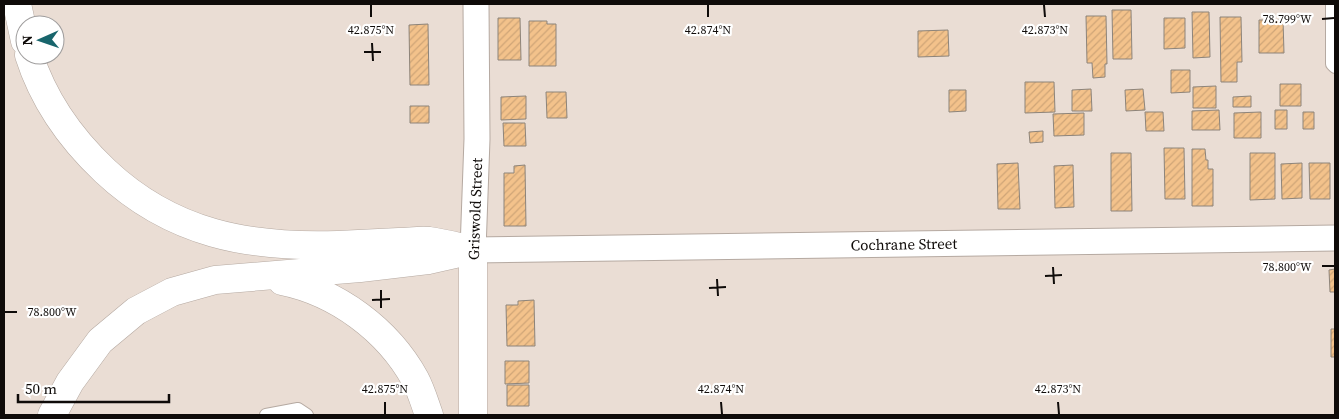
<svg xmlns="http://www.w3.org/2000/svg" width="1339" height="419" font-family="'Source Serif 4',serif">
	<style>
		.building { fill: url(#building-hatch); stroke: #8d847a }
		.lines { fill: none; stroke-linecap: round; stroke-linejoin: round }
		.service-casing { stroke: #b5a9a1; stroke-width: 14 }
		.minor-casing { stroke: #b5a9a1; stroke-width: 27 }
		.tertiary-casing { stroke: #b5a9a1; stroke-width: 29 }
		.motorway-casing { stroke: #b5a9a1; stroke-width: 29 }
		.service { stroke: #fff; stroke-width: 12 }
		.minor { stroke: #fff; stroke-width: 25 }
		.tertiary { stroke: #fff; stroke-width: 28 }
		.motorway { stroke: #fff; stroke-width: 28 }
		.ticks { fill: none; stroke: #0f0b09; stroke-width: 2 }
		.labels { text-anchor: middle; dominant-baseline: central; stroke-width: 4.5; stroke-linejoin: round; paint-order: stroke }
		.street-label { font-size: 15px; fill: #0f0b09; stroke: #fff }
		.ticks-label { font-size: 12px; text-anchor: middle; fill: #0f0b09; stroke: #fff; stroke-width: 4.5; stroke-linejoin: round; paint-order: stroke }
	</style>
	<defs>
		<pattern id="building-hatch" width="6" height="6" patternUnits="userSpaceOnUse" patternTransform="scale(1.25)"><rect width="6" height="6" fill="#f3c28b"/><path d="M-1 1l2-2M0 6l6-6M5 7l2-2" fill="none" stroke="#cfa577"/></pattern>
	</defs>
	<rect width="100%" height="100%" fill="#eaddd4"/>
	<!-- building -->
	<path class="building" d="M1112 10H1131L1132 59H1113Z
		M1192 12H1209L1210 57 1193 58Z
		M1086 16H1106L1107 64H1105V77L1093 78 1092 63H1087Z
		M1220 17H1241L1242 62H1237V82H1221Z
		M498 18H520L521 60H498Z
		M1164 18H1185V48L1164 49Z
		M1259 20H1283L1284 53H1259Z
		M529 21H547V24H556V66H529Z
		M428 24 429 85H410L409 25Z
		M948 30 949 56 918 57V31Z
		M1171 70H1190V92L1171 93Z
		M1025 82H1054L1055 112 1025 113Z
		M1280 84H1301V106H1280Z
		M1216 86V108H1193V87Z
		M1091 89 1092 111H1072V90Z
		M1143 89 1145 110 1126 111 1125 90Z
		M949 90H966V111L949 112Z
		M546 92H566L567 118H547Z
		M526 96V119L501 120V97Z
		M1251 96V107H1233V97Z
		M410 106H429V123H410Z
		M1219 110 1220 130H1192V111Z
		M1275 110H1287V129H1275Z
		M1145 112H1163L1164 131H1146Z
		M1261 112V138H1234V113Z
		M1303 112H1314V129H1303Z
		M1084 113V135L1054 136 1053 114Z
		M503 123H525L526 146H504Z
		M1043 131V142L1030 143 1029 132Z
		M1164 148H1184L1185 199H1165Z
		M1192 149H1205L1206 160H1208V169H1213V206H1192Z
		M1111 153H1131L1132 211H1111Z
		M1250 153H1275V199L1250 200Z
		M1018 163 1020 209H998L997 164Z
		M1302 163V198L1282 199 1281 164Z
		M1309 163H1330V199H1310Z
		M525 165 526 226H504V173H514V166Z
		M1073 165 1074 207 1055 208 1054 166Z
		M1335 269V292H1330L1329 270Z
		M534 300 535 346H507L506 305H518V301Z
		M1331 329H1335V357H1331Z
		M505 361H529V383L505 384Z
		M507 385H529V406H507Z"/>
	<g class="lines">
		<defs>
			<path id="service" d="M1332 4V64L1335 67
				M266 415 298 409 307 415"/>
			<path id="minor" d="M476 4 477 139 473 250 1335 238"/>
			<path id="tertiary" d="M473 415V250"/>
			<path id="motorway" d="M17 4 25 41
				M29 55C43 99 71 139 105 171 172 234 249 248 338 245 358 244 379 243 399 242 408 242 419 240 429 241 444 243 459 247 473 250
				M282 281C337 292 388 330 415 379 421 390 425 404 429 415
				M52 415 70 382 100 341 136 311 172 292 215 280 360 268 428 260 459 253"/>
		</defs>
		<!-- service casing -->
		<use href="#service" class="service-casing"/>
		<!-- minor casing -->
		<use href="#minor" class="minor-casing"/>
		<!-- tertiary casing -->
		<use href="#tertiary" class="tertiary-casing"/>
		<!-- motorway casing -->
		<use href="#motorway" class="motorway-casing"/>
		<!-- service -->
		<use href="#service" class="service"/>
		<!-- minor -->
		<use href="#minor" class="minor"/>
		<!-- tertiary -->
		<use href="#tertiary" class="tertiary"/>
		<!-- motorway -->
		<use href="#motorway" class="motorway"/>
	</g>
	<!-- ticks -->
	<path class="ticks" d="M371 5V17M708 5V17M1044 5 1045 17M1322 19 1334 18M372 43 373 61M364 52H381M1322 266H1334M1053 267 1054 284M1045 276 1062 275M717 279 718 296M709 288 726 287M381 290V308M372 300 390 299M5 312H17M385 402V414M721 402 722 414M1058 402 1059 414"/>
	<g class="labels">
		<!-- street labels -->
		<g class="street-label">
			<text transform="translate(475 209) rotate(-88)">Griswold Street</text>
			<text transform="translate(904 244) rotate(-1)">Cochrane Street</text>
		</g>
	</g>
	<g class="ticks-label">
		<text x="1287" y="23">78.799°W</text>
		<text x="371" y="34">42.875°N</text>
		<text x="708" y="34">42.874°N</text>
		<text x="1045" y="34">42.873°N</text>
		<text x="1287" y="271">78.800°W</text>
		<text x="52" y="316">78.800°W</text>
		<text x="385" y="393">42.875°N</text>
		<text x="721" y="393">42.874°N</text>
		<text x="1058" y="393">42.873°N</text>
	</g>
	<!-- border -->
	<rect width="1339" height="419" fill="none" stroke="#0f0b09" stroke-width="10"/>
	<!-- north arrow -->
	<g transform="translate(40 40) rotate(268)"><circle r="24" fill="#ffffff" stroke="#9f9d9d"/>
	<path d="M0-4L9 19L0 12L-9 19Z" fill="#18656c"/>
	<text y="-8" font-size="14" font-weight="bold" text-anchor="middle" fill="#0f0b09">N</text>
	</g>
	<!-- scale -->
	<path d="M18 394v8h151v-8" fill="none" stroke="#0f0b09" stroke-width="2.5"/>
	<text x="25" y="394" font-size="15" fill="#0f0b09" stroke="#ffffff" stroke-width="4" paint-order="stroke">50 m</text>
</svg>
